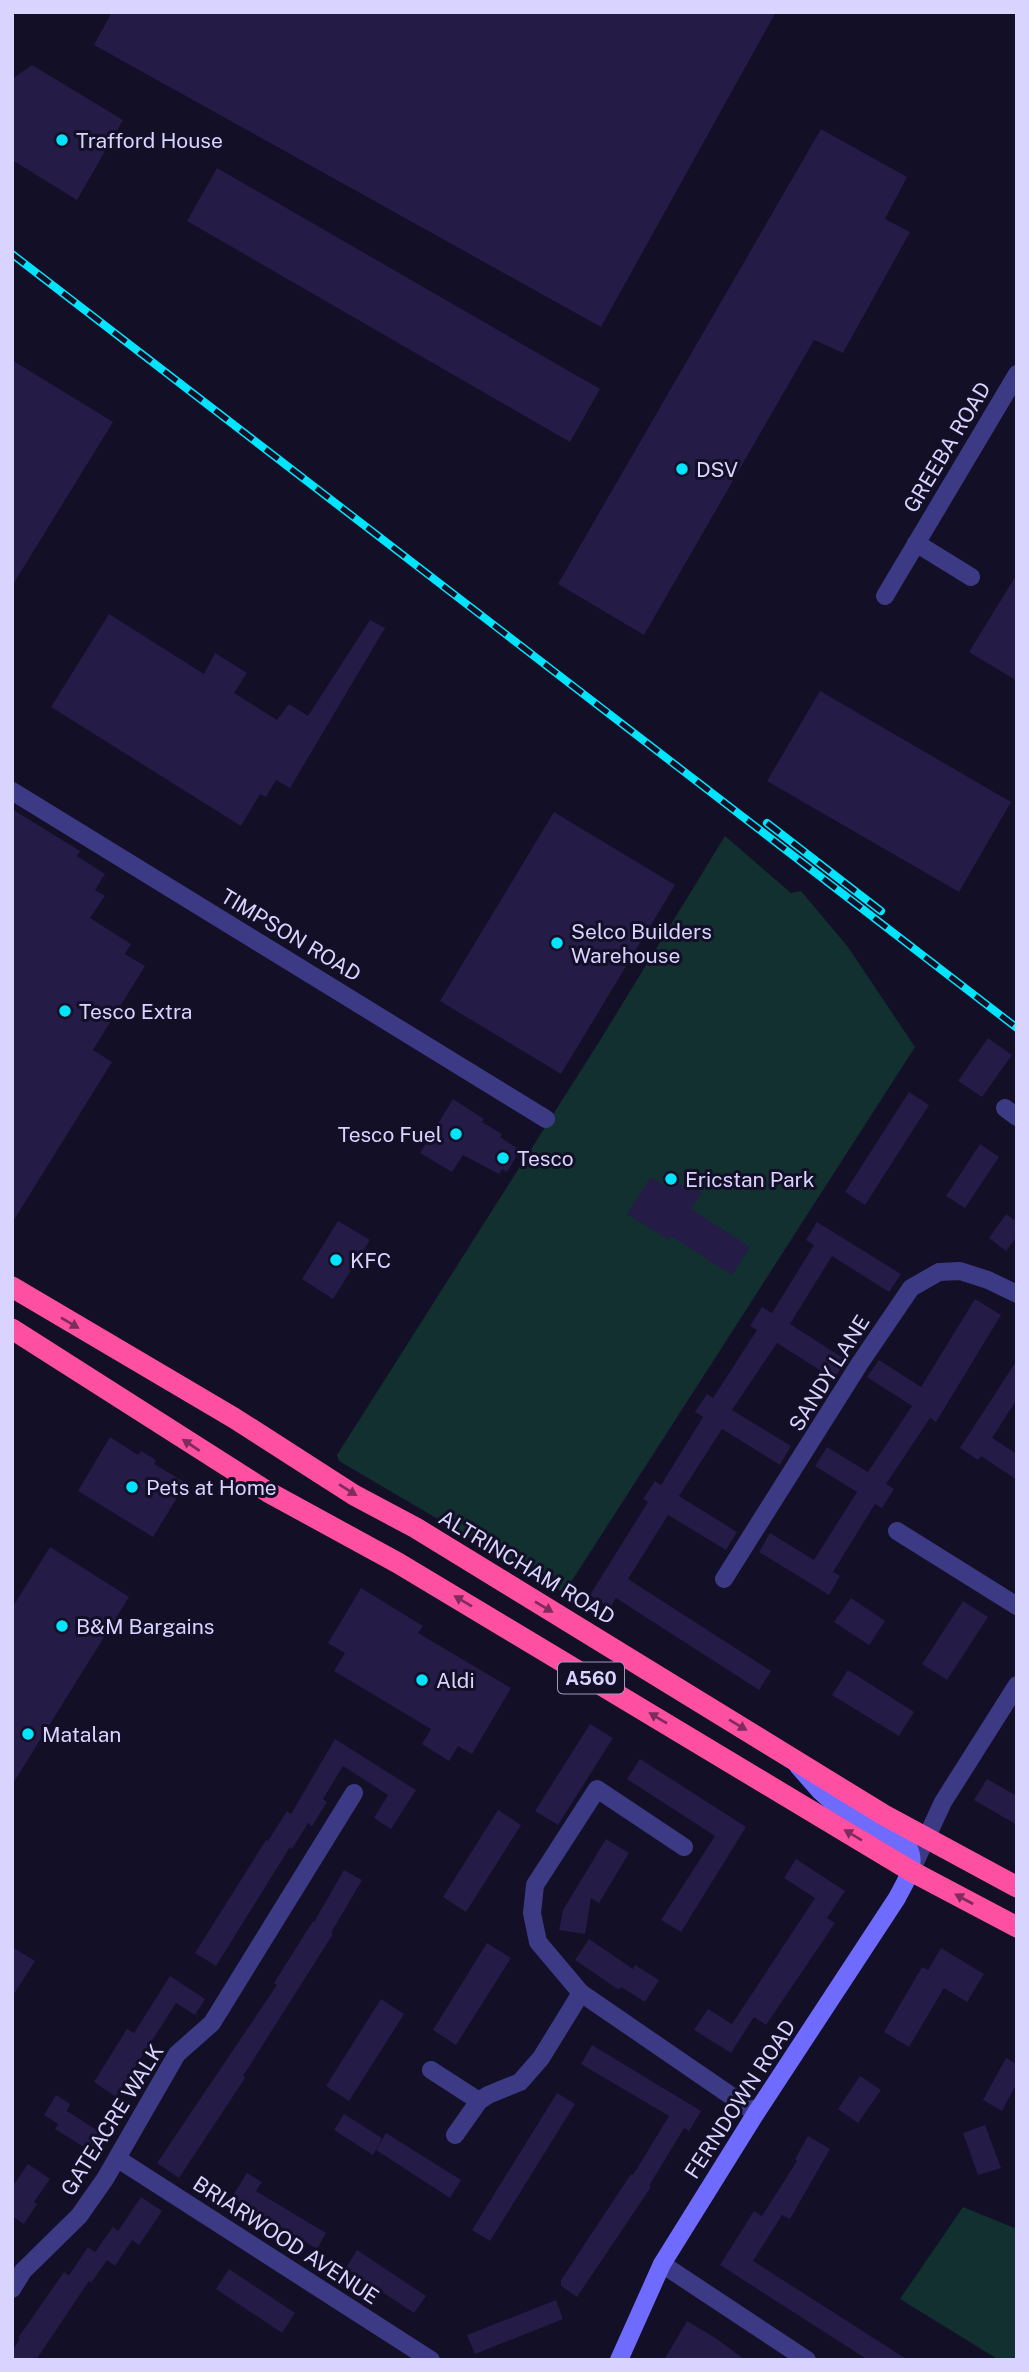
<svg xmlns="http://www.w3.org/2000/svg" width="1029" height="2372" font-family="'Public Sans',sans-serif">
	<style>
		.green { fill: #12302f }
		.building { fill: #241b47 }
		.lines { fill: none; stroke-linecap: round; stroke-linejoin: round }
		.street { stroke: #3d3a85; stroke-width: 18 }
		.secondary { stroke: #6f6bff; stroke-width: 18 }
		.highway { stroke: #ff4fa3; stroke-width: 21 }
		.rail-casing { stroke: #00e5ff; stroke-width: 8 }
		.rail { stroke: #130f26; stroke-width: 5; stroke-dasharray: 16; stroke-linecap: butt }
		.oneway { fill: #7d2c5e }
		.poi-dot { fill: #00e5ff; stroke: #130f26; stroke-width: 2.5 }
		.labels { text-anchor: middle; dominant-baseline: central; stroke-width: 6; stroke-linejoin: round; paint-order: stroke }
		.shield { fill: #130f26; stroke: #9e99be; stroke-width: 2 }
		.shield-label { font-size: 19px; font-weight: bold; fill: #d9d4ff }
		.poi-label { font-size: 21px; fill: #d9d4ff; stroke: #130f26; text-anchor: start }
		.street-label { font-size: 21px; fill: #d9d4ff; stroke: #130f26 }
	</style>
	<rect width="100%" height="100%" fill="#130f26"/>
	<!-- green -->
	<path class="green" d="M725 836 791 893 801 891 848 947 915 1047 564 1593 339 1461 337 1455 599 1042Z
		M963 2207 1017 2229V2360H999L900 2299Z"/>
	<!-- building -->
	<path class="building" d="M112 12H776L601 327 94 45Z
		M32 65 123 120 77 200 12 160V79Z
		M821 129 907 177 885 219 910 232 843 353 814 340 644 635 558 584Z
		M217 168 600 389 570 442 187 221Z
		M12 360 113 422 12 586Z
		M1017 574V681L969 652Z
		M109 614 204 674 215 653 247 673 234 693 277 720 289 704 308 716 370 620 385 628 290 788 276 780 266 797 260 794 241 826 51 707Z
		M820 691 1011 802 959 892 767 781Z
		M12 809 80 851 77 856 105 874 95 890 105 896 90 918 131 944 125 954 145 966 93 1050 112 1062 12 1223Z
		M554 812 675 885 561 1074 440 1001Z
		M988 1038 1012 1055 982 1097 958 1081Z
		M909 1092 929 1105 865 1205 845 1192Z
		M453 1099 484 1119 482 1122 502 1134 500 1137 520 1150 507 1172 502 1169 499 1174 463 1155 452 1172 420 1153Z
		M980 1144 999 1157 965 1208 946 1196Z
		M651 1177 670 1189 674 1183 702 1192 691 1209 750 1247 732 1275 671 1236 669 1240 627 1214Z
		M1006 1214 1017 1222V1236L1006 1251 989 1238Z
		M338 1221 370 1240 333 1299 302 1279Z
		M817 1222 901 1274 889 1292 832 1256 790 1324 846 1360 834 1379 777 1343 732 1410 791 1446 780 1465 722 1429 679 1496 737 1532 726 1550 668 1515 628 1579 771 1671 759 1690 616 1598 610 1608 590 1595 648 1502 643 1499 655 1481 661 1485 703 1417 695 1412 707 1394 713 1398 757 1330 750 1326 762 1307 772 1313 814 1245 806 1240Z
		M975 1299 1001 1315 936 1422 930 1418 886 1484 894 1489 882 1508 875 1504 833 1572 840 1576 829 1595 759 1552 770 1533 814 1560 857 1492 815 1466 827 1447 868 1472 912 1406 867 1377 879 1360 921 1387Z
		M1017 1360V1399L992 1438 1017 1454V1480L981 1456 978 1460 960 1448Z
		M110 1437 138 1455 141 1451 156 1460 154 1464 186 1483 153 1537 78 1491Z
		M50 1547 129 1597 12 1785V1608Z
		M361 1588 423 1626 418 1633 511 1688 472 1754 458 1746 449 1761 422 1744 431 1729 334 1671 345 1653 328 1643Z
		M851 1598 885 1621 869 1645 834 1622Z
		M963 1601 988 1617 947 1680 922 1664Z
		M848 1670 914 1712 899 1736 832 1695Z
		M590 1724 613 1738 558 1825 535 1811Z
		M335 1739 416 1790 391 1829 374 1818 388 1795 343 1766 323 1799 327 1802 312 1826 308 1823 292 1849 290 1847 216 1966 195 1953 266 1840 268 1841 287 1811 291 1814Z
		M640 1759 746 1827 681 1932 661 1920 715 1836 627 1779Z
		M987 1779 1017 1796V1825L974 1800Z
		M498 1810 521 1825 466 1912 443 1897Z
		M606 1839 629 1853 599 1903 591 1898 585 1934 559 1930 563 1910Z
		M796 1859 845 1891 827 1918 835 1923 766 2025 754 2017 731 2053 694 2030 708 2009 732 2024 815 1898 784 1878Z
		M344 1870 362 1880 331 1933 333 1934 243 2076 245 2078 179 2178 157 2163 277 1985 274 1983 313 1921 314 1922Z
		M589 1939 633 1969 635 1965 659 1980 645 2002 621 1987 619 1990 575 1960Z
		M487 1943 511 1958 456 2045 433 2030Z
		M12 1947 35 1961 12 1997Z
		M941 1948 984 1974 967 2002 944 1988 909 2047 884 2032 922 1967 928 1970Z
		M170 1976 205 1999 195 2015 176 2003 116 2097 94 2082 127 2029 134 2033Z
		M381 1999 404 2014 349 2101 326 2086Z
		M592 2045 701 2111 689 2131 684 2128 649 2186 651 2187 577 2297 561 2286V2280L631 2174 633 2175 669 2116 581 2064Z
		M1006 2058 1017 2064V2083L1002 2111 983 2100Z
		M860 2076 881 2090 858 2123 838 2109Z
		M557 2093 575 2104 490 2241 472 2230Z
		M56 2095 70 2104 67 2111 106 2136 95 2154 55 2129 58 2124 44 2115Z
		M344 2114 382 2138 373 2155 334 2130Z
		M985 2125 1001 2168 978 2175 963 2133Z
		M386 2133 461 2180 450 2198 376 2150Z
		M808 2136 830 2149 790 2219 782 2215 753 2261 908 2360H868L720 2265 754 2211 762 2216 797 2161 795 2159Z
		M28 2164 50 2179 34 2202 37 2204 24 2224 12 2216V2187Z
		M247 2173 262 2182 256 2191 326 2233 317 2249 232 2197Z
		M141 2197 162 2211 139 2245 132 2240 115 2266 107 2260 91 2283 89 2281 36 2360H12V2351L20 2339 18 2338 64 2272 69 2275 88 2247 95 2252 113 2227 118 2231Z
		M357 2250 426 2296 414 2313 346 2268Z
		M229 2269 295 2313 282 2333 216 2289Z
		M556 2300 563 2319 475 2354 467 2335Z
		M687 2321 717 2339 745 2360H664Z"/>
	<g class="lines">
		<!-- street -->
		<path class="street" d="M916 543 971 577
			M885 596 1017 374
			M12 791 546 1119
			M1005 1108 1017 1117
			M897 1531 1017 1606
			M724 1579 860 1363 911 1288 939 1272 960 1271 988 1280 1017 1294
			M684 1847 597 1789 535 1885 532 1913 538 1942 581 1993 756 2113
			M911 1871 943 1802 1017 1685
			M431 2070 479 2101
			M455 2135 479 2101 488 2095 520 2082 541 2058 581 1993
			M118 2159 431 2360
			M662 2264 807 2360
			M12 2289 23 2271 79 2216 105 2179 177 2054 212 2023 354 1793"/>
		<!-- secondary -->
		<path class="secondary" d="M619 2360 662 2264 756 2113 897 1898C905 1882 918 1865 908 1847L830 1800 820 1791 798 1766"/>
		<!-- highway -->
		<path class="highway" d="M12 1287 234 1418 354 1495 416 1528 884 1815 1017 1887
			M12 1329 268 1492 398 1563 911 1871 1017 1927"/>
		<defs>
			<path id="rail" d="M12 254 1017 1028
				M767 823 881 911"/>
		</defs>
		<!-- rail casing -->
		<use href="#rail" class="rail-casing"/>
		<!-- rail -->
		<use href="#rail" class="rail"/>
	</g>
	<!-- one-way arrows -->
	<defs><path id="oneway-solid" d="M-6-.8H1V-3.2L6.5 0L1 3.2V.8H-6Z" transform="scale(1.75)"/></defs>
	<g class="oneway">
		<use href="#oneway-solid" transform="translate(70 1323) rotate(31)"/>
		<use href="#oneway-solid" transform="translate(191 1445) rotate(-146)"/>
		<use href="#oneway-solid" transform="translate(348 1490) rotate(32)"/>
		<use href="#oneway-solid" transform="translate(463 1601) rotate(-149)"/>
		<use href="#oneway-solid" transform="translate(544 1607) rotate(31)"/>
		<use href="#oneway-solid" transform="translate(658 1718) rotate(-149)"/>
		<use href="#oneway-solid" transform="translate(738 1725) rotate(31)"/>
		<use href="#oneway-solid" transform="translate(853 1835) rotate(-149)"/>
		<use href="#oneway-solid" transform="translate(964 1899) rotate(-151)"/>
	</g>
	<!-- markers -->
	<g class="poi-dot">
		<circle cx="62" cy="140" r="7"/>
		<circle cx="682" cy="469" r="7"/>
		<circle cx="557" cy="943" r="7"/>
		<circle cx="65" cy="1011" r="7"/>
		<circle cx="456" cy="1134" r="7"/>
		<circle cx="503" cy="1158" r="7"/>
		<circle cx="671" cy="1179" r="7"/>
		<circle cx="336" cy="1260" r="7"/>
		<circle cx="132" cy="1487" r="7"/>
		<circle cx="62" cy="1626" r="7"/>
		<circle cx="422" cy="1680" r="7"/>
		<circle cx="28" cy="1734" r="7"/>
	</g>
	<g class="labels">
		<!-- shield labels -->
		<rect class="shield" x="558" y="1662.5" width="66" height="31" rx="5"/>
		<g class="shield-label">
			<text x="591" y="1678">A560</text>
		</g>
		<!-- poi labels -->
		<g class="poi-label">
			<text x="76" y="140">Trafford House</text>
			<text x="696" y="469">DSV</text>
			<text x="571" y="931">Selco Builders<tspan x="571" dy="24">Warehouse</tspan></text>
			<text x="79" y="1011">Tesco Extra</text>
			<text x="442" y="1134" text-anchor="end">Tesco Fuel</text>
			<text x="517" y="1158">Tesco</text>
			<text x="685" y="1179">Ericstan Park</text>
			<text x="350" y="1260">KFC</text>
			<text x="146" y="1487">Pets at Home</text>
			<text x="76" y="1626">B&amp;M Bargains</text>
			<text x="436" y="1680">Aldi</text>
			<text x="42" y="1734">Matalan</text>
		</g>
		<!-- street labels -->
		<g class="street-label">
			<text transform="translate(947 447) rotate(-59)">GREEBA ROAD</text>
			<text transform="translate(291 935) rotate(31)">TIMPSON ROAD</text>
			<text transform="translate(829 1373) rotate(-58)">SANDY LANE</text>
			<text transform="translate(527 1567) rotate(31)">ALTRINCHAM ROAD</text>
			<text transform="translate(740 2099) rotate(-57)">FERNDOWN ROAD</text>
			<text transform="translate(112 2120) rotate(-58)">GATEACRE WALK</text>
			<text transform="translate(286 2240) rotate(33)">BRIARWOOD AVENUE</text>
		</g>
	</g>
	<!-- border -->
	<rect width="1029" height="2372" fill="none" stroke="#d9d4ff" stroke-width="28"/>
</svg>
